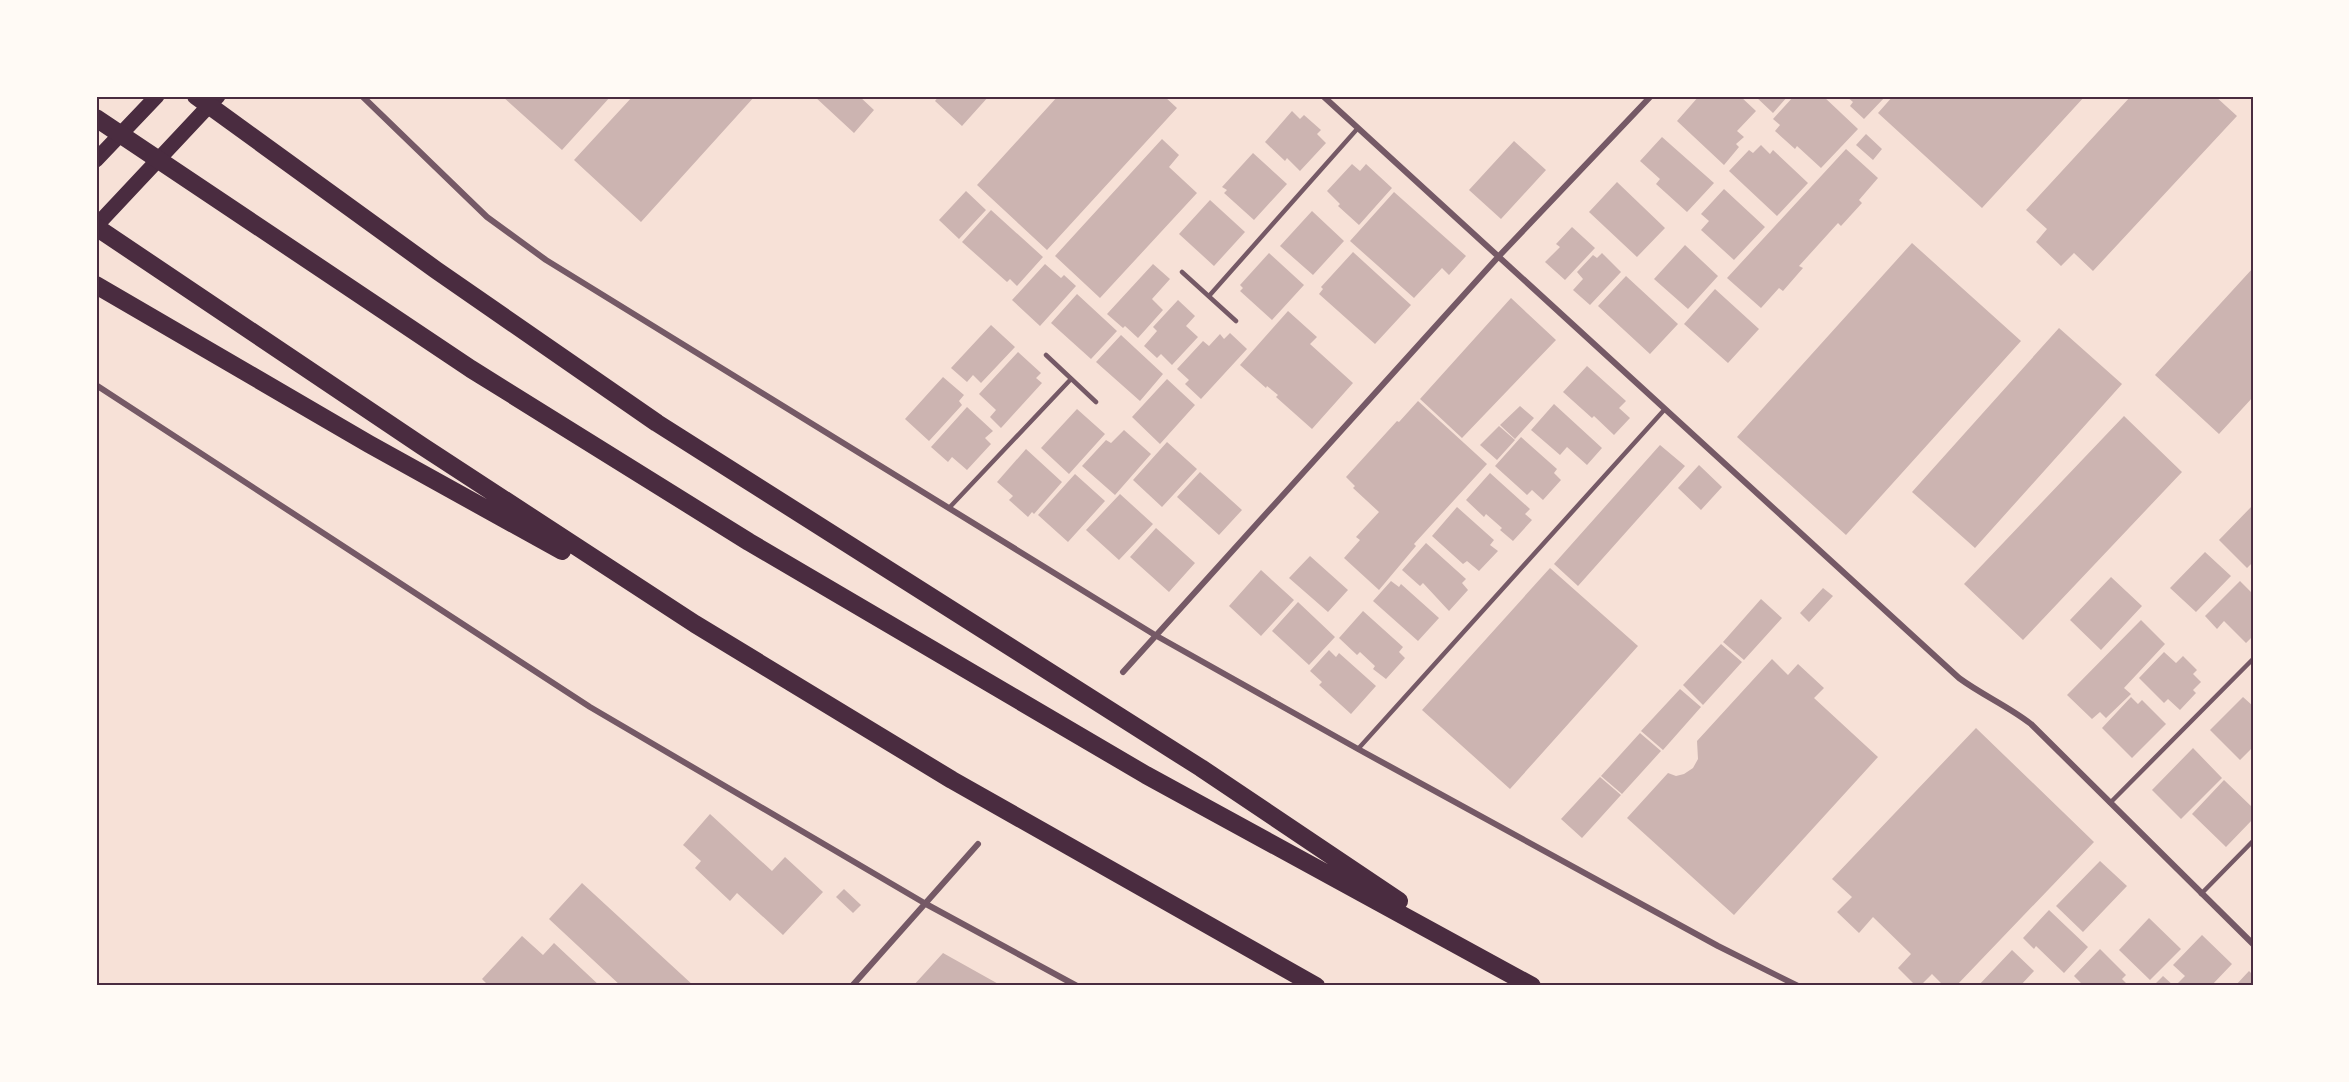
<svg xmlns="http://www.w3.org/2000/svg" width="2349" height="1082" font-family="Barlow,sans-serif">
	<style>
		.building { fill: #ccb4b1 }
		.lines { fill: none; stroke-linecap: round; stroke-linejoin: round }
		.service { stroke: #755966; stroke-width: 4.5 }
		.minor { stroke: #755966; stroke-width: 6 }
		.primary { stroke: #4a2c40; stroke-width: 15 }
		.motorway { stroke: #4a2c40; stroke-width: 18 }
		.neatline { fill: none; stroke: #4a2c40; stroke-width: 2 }
	</style>
	<rect width="100%" height="100%" fill="#f7e1d7"/>
	<!-- building -->
	<path class="building" d="M502 96H611L562 150Z
		M633 96H755L641 222 574 160Z
		M814 96H859L874 110 854 133Z
		M939 96H989L962 126 935 101Z
		M1058 96H1164L1177 108 1047 250 977 185Z
		M1699 96H1740L1756 111 1737 131 1744 137 1736 144 1739 147 1724 165 1677 121Z
		M1755 96H1788L1773 113Z
		M1794 96H1823L1858 129 1821 168 1797 146 1795 149 1775 131 1780 125 1773 119Z
		M1846 96H1886L1864 119 1850 106 1853 102Z
		M1893 96H2085L1982 208 1878 113Z
		M2131 96H2215L2237 116 2093 271 2074 253 2061 266 2036 242 2047 229 2026 210Z
		M1292 111 1300 119 1304 115 1321 130 1317 134 1326 143 1300 171 1287 158 1285 161 1265 142Z
		M1866 134 1882 149 1873 160 1856 145Z
		M1662 137 1714 183 1687 212 1656 184 1660 179 1640 161Z
		M1162 139 1179 155 1169 167 1197 193 1100 298 1055 256Z
		M1514 141 1546 170 1501 219 1469 190Z
		M1761 145 1770 154 1773 150 1808 183 1777 216 1729 171 1749 150 1753 153Z
		M1846 149 1878 178 1859 200 1862 203 1841 226 1838 223 1799 266 1803 268 1783 291 1779 288 1761 308 1727 278Z
		M1253 153 1287 184 1254 220 1224 193 1227 190 1222 187Z
		M1352 164 1360 171 1366 164 1392 188 1359 225 1338 206 1340 204 1327 191Z
		M1617 182 1665 228 1637 257 1589 212Z
		M1724 189 1765 227 1734 260 1701 230 1709 221 1701 214Z
		M966 191 986 210 959 239 939 220Z
		M1394 192 1466 256 1449 275 1442 268 1414 298 1350 241Z
		M1210 200 1245 232 1214 266 1179 234Z
		M991 210 1043 257 1017 286 1010 279 1007 282 962 242Z
		M1312 211 1344 241 1313 275 1280 246Z
		M1572 227 1595 248 1565 280 1545 262 1560 247 1556 244Z
		M1912 243 2021 341 1846 535 1737 437Z
		M1685 245 1718 276 1688 309 1654 279Z
		M1353 252 1411 305 1375 344 1319 294 1323 289 1321 287Z
		M1269 253 1304 285 1272 320 1240 291 1243 288 1240 285Z
		M1602 253 1621 272 1590 305 1573 290 1583 279 1577 272 1593 255 1597 258Z
		M1045 264 1061 278 1064 275 1076 286 1040 326 1012 300Z
		M1153 264 1170 279 1152 299 1163 310 1138 338 1125 326 1123 328 1107 314Z
		M2253 268V397L2219 434 2155 375Z
		M1626 276 1678 324 1650 354 1598 306Z
		M1715 289 1759 329 1728 363 1684 324Z
		M1077 294 1117 331 1091 359 1051 323Z
		M1511 298 1556 340 1462 438 1420 399Z
		M1178 300 1195 316 1186 326 1198 337 1172 365 1161 354 1157 358 1144 346 1157 331 1153 327Z
		M1288 311 1317 337 1310 344 1353 383 1312 429 1276 397 1278 395 1267 386 1266 388 1240 365Z
		M991 325 1015 347 981 383 973 375 967 382 951 368Z
		M2059 328 2122 384 1975 548 1912 492Z
		M1230 333 1247 349 1201 399 1185 384 1189 380 1177 369 1203 341 1209 346 1220 334 1224 339Z
		M1121 335 1163 374 1140 401 1096 362Z
		M1018 352 1041 373 1036 378 1042 383 1001 428 990 417 996 410 979 394Z
		M1587 366 1626 401 1619 408 1630 418 1614 435 1594 416 1592 418 1563 392Z
		M943 377 964 395 959 401 962 405 929 441 905 419Z
		M1167 379 1195 405 1160 444 1132 417Z
		M1418 401 1487 464 1414 544 1416 546 1379 590 1344 558 1360 540 1356 537 1379 512 1353 488 1355 486 1346 477 1397 421 1399 422Z
		M1554 404 1602 448 1587 465 1567 447 1560 455 1531 430Z
		M1520 406 1534 418 1515 439 1500 425Z
		M967 407 993 431 985 438 991 444 967 470 952 457 948 462 931 447Z
		M1077 409 1105 434 1069 474 1041 448Z
		M2124 416 2182 472 2023 640 1964 584Z
		M1499 426 1515 440 1497 460 1480 445Z
		M1124 430 1151 454 1115 495 1082 466 1106 440 1111 443Z
		M1521 437 1557 469 1554 473 1561 480 1543 500 1532 490 1527 495 1495 466Z
		M1167 442 1197 469 1162 507 1133 480Z
		M1660 445 1685 466 1578 586 1554 564Z
		M1026 449 1062 482 1034 514 1032 512 1028 517 1009 500 1013 496 997 482Z
		M1699 465 1722 487 1701 510 1678 488Z
		M1200 472 1242 510 1219 535 1177 497Z
		M1490 473 1530 509 1525 514 1532 520 1513 541 1500 530 1502 528 1486 514 1484 517 1466 500Z
		M1075 474 1105 501 1068 542 1038 515Z
		M1120 494 1153 524 1119 560 1086 530Z
		M2253 505V562L2247 568 2219 540Z
		M1457 507 1494 540 1490 545 1498 551 1479 571 1467 561 1463 564 1432 536Z
		M1156 528 1195 563 1169 592 1130 557Z
		M1426 543 1466 579 1462 583 1468 590 1449 611 1423 583 1420 586 1402 570Z
		M2205 552 2231 576 2196 612 2170 588Z
		M1310 556 1348 590 1328 612 1289 578Z
		M1550 568 1638 646 1510 789 1422 710Z
		M1261 570 1294 600 1261 636 1229 606Z
		M2111 577 2142 606 2101 650 2070 620Z
		M1391 581 1399 587 1401 584 1439 618 1418 641 1373 601Z
		M2240 581 2253 594V636L2246 643 2224 621 2217 629 2205 616Z
		M1823 588 1833 596 1809 622 1800 613Z
		M1761 599 1782 618 1744 660 1723 642Z
		M1298 602 1335 637 1309 665 1272 631Z
		M1363 611 1403 647 1399 652 1405 658 1386 679 1373 669 1375 666 1360 652 1357 655 1339 638Z
		M2141 620 2165 644 2124 688 2131 694 2106 718 2100 712 2092 719 2067 695Z
		M1721 644 1742 662 1703 705 1683 685Z
		M1329 650 1336 657 1339 653 1376 686 1351 714 1319 685 1322 682 1310 671Z
		M2164 652 2176 663 2183 656 2197 670 2193 674 2201 682 2193 690 2196 693 2180 710 2168 699 2164 703 2139 678Z
		M1772 659 1788 675 1798 664 1824 688 1814 698 1878 757 1734 915 1627 818 1668 773 1676 776 1684 774 1693 768 1698 759 1697 741Z
		M1680 689 1701 707 1663 750 1641 731Z
		M2131 697 2138 704 2142 700 2166 724 2132 758 2102 728Z
		M2243 697 2253 706V747L2240 760 2210 730Z
		M1976 728 2094 842 1956 986H1944L1932 974 1920 986H1916L1898 968 1911 954 1873 917 1859 933 1837 912 1852 897 1832 879Z
		M1640 733 1661 751 1622 794 1601 776Z
		M2193 748 2222 778 2181 819 2152 790Z
		M1600 777 1621 795 1582 838 1561 819Z
		M2224 780 2253 808V819L2226 847 2192 814Z
		M710 814 772 871 785 857 823 892 783 935 737 893 730 901 695 868 701 861 683 845Z
		M2100 861 2127 886 2083 932 2056 906Z
		M582 883 694 986H621L549 919Z
		M844 889 861 905 853 913 836 897Z
		M2049 910 2088 947 2064 973 2036 946 2034 949 2023 938Z
		M2149 918 2181 949 2150 980 2119 950Z
		M2202 935 2232 964 2211 986H2180L2177 984 2185 976 2173 965Z
		M522 936 543 955 554 943 600 986H489L482 979Z
		M2100 949 2126 975 2122 979 2129 986H2084L2074 976Z
		M2012 950 2034 971 2020 986H1978Z
		M943 953 1002 986H913Z
		M2249 971 2253 975V986H2235Z
		M2163 976 2174 986H2153Z"/>
	<g class="lines">
		<!-- service -->
		<path class="service" d="M1182 272 1236 321
			M1209 296 1358 128
			M1046 355 1096 402
			M949 508 1071 379
			M1358 749 1665 409
			M2110 803 2253 659
			M2201 894 2253 841"/>
		<!-- minor -->
		<path class="minor" d="M362 96 487 217 546 260 1155 635 1358 749 1718 946 1798 986
			M1323 96 1959 678C1982 695 2008 706 2031 724L2253 944
			M96 385 590 707 926 904 1077 986
			M1123 672 1499 256 1651 96
			M852 986 978 844"/>
		<!-- primary -->
		<path class="primary" d="M96 160 157 96
			M96 226 218 96"/>
		<!-- motorway -->
		<path class="motorway" d="M196 96 436 270 657 423 1201 768 1399 901
			M96 118 471 369 749 542 1146 775 1532 986
			M96 227 422 446 695 624 952 780 1316 986
			M96 285 369 444 562 551"/>
	</g>
	<!-- border -->
	<rect width="2349" height="1082" fill="none" stroke="#fffaf5" stroke-width="195"/>
	<rect x="98" y="98" width="2154" height="886" class="neatline"/>
</svg>
